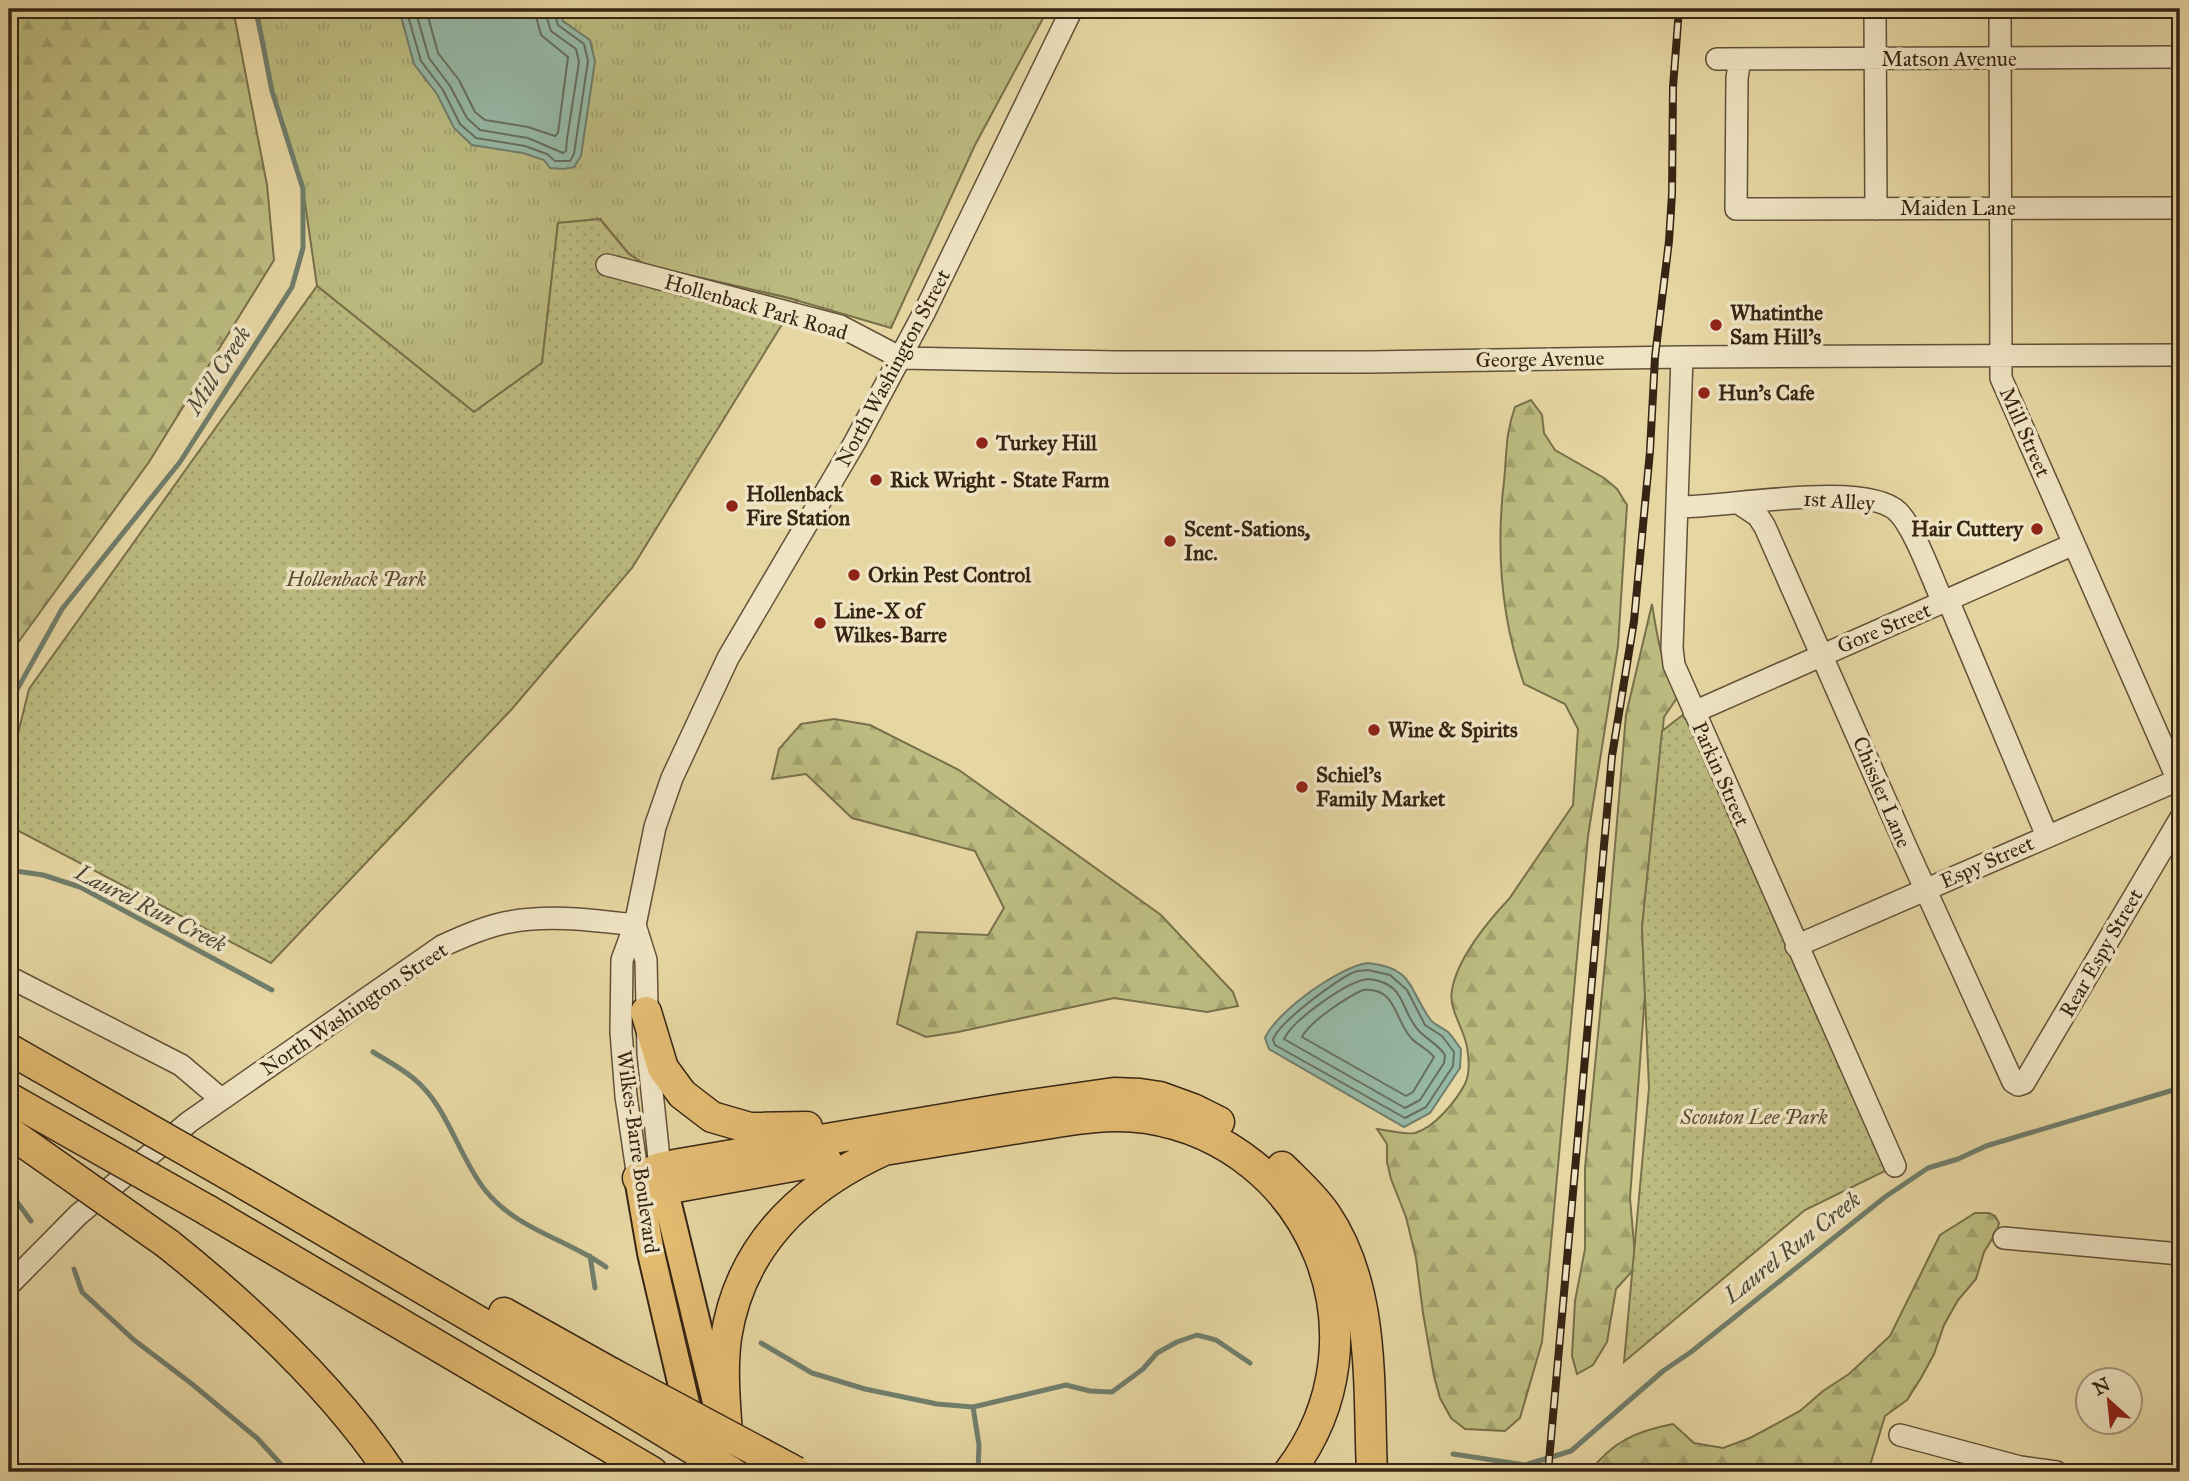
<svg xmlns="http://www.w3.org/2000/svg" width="2189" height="1481" font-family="'IM FELL Great Primer',serif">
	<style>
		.grass { fill: url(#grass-tufts); stroke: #79704a; stroke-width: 2 }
		.forest { fill: url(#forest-firs); stroke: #79704a; stroke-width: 2 }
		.park { fill: url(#park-dots); stroke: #79704a; stroke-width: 2 }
		.water { fill: #96b9a7; stroke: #707e6c; stroke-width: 2 }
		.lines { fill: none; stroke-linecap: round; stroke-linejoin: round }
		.shore { stroke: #666f5e; stroke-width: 2 }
		.stream { stroke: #707e6c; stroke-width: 5 }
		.minor-casing { stroke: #625138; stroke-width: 24 }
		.major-casing { stroke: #362514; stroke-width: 30 }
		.highway-casing { stroke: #362514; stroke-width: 33 }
		.minor { stroke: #efe4c3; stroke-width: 21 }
		.major { stroke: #e3bb71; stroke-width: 26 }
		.highway { stroke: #e3bb71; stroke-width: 30 }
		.rail-casing { stroke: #362514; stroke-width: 8 }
		.rail { stroke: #efe4c3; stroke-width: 5; stroke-dasharray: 16; stroke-linecap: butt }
		.highway-bridge-casing { stroke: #362514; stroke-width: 33; stroke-linecap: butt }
		.highway-bridge { stroke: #e3bb71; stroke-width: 30 }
		.poi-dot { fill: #8f2418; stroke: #efe4c3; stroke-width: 2.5 }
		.labels { text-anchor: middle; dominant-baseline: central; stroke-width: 7; stroke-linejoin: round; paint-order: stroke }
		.street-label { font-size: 21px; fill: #362514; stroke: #efe4c3 }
		.poi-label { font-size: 21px; font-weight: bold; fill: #362514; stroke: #efe4c3; text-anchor: start }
		.park-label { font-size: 21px; font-style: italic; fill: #584b2f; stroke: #efe4c3 }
		.water-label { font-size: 23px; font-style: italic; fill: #4e4a39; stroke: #efe4c3 }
	</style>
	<defs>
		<pattern id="grass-tufts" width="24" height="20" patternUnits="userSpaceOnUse" patternTransform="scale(1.75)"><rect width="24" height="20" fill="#bcbc80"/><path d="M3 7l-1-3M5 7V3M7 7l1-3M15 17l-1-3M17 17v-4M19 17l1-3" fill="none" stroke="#a2a16e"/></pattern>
		<pattern id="forest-firs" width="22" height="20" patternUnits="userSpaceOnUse" patternTransform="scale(1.75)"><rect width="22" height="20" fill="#bcbc80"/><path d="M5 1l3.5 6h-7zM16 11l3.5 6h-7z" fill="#a2a16e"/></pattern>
		<pattern id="park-dots" width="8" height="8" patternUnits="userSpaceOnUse" patternTransform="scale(1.75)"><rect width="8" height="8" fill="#bcbc80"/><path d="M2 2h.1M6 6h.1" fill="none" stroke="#a2a16e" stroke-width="1.8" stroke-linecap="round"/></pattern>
	</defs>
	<rect width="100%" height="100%" fill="#e6d6a2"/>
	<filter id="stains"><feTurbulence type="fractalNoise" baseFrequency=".00286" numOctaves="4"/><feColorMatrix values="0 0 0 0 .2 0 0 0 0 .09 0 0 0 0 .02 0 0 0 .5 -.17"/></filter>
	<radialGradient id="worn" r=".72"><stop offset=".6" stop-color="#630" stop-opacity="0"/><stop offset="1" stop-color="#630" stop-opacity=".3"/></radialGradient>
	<!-- grass -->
	<path class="grass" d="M254 9H1048L975 145 891 328 785 297 645 265 628 253 600 219 558 223 542 363 474 412 317 286 303 189 272 91Z"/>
	<!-- forest -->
	<path class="forest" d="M10 9H233L267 185 274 260 149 462 9 655Z
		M1531 400 1542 415 1544 433 1555 450 1604 478 1617 489 1627 505 1618 646 1588 836 1542 1342 1520 1418 1505 1431 1465 1429 1451 1418 1440 1398 1434 1376 1423 1313 1416 1258 1406 1217 1391 1179 1387 1162V1144L1377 1129C1388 1130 1405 1135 1415 1133 1434 1128 1456 1101 1465 1084 1470 1073 1469 1058 1467 1047 1464 1028 1448 1009 1452 990 1457 959 1488 921 1509 899L1573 805 1578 729 1565 704 1524 684C1501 618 1496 549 1504 481 1507 453 1505 435 1515 407Z
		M1652 604C1657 637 1663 668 1677 698L1664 717 1642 928 1645 994 1630 1198 1636 1267 1616 1289 1607 1342 1593 1365 1577 1374 1572 1356 1575 1301 1585 1249V1168L1606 952 1626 715Z
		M834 719 870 725 959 770 1161 915 1233 992 1238 1006 1207 1012 1114 998 958 1032 926 1037 897 1024 917 932 988 935 1004 908 975 851 852 818 806 774 772 779 779 749 801 724Z
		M1975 1213H1989L1995 1216 1999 1223 1997 1231 1984 1252 1976 1279 1958 1300 1944 1325 1934 1354 1921 1378 1907 1400 1885 1416 1868 1472H1590C1611 1442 1637 1431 1673 1424L1694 1443 1723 1448 1750 1438 1800 1411 1823 1391 1849 1374 1890 1336 1940 1235Z"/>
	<!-- park -->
	<path class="park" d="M600 219 628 253 645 265 797 300 632 568 511 710 271 963 9 826V770L29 689 317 286 474 412 542 363 558 223Z
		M1684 714 1895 1166 1805 1210 1624 1362 1649 1088 1642 928 1662 731Z"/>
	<!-- water -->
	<path class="water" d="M399 9H559L563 21 590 40 595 61 581 156 574 167 564 169 550 168 544 160 523 153 472 145 454 128 437 94 414 64Z
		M1368 963C1414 968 1408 988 1430 1019 1434 1025 1442 1027 1448 1032 1453 1037 1457 1044 1461 1049L1460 1068 1430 1113 1404 1127 1269 1049 1265 1038C1276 1012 1340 966 1368 963Z"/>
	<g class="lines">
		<!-- shore -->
		<path class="shore" d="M406 9 421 61 443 90 460 124 476 138 525 146 547 154 555 161H570L574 154 588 61 584 44 558 25 553 9
			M415 9 429 58 450 86 467 118 480 130 528 138 563 153 566 151 567 139 579 62 576 49 551 31 544 9
			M426 9 438 53 459 80 475 112 485 120 528 127 555 136 558 133 568 57 541 35 534 9
			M1368 970 1390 975 1407 990 1425 1025 1442 1036 1454 1052 1453 1066 1426 1107 1405 1118 1275 1045 1273 1040C1277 1024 1340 976 1357 971 1358 971 1368 970 1368 970Z
			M1368 979C1408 983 1399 1011 1420 1032 1429 1041 1438 1044 1445 1055L1444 1063 1420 1100 1405 1108 1284 1039C1293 1020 1347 981 1368 979Z
			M1363 990C1397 987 1394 1020 1412 1039 1419 1046 1428 1049 1434 1057L1413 1092 1406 1096 1302 1037C1309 1022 1347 997 1363 990Z"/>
		<!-- stream -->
		<path class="stream" d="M9 704 62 609 180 462 292 287 303 248V189L272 91 256 9
			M9 870 43 875 80 887 272 990
			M373 1052C386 1060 401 1068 413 1078 448 1106 458 1156 485 1190 517 1230 567 1239 606 1267
			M9 1191 31 1221
			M590 1256 595 1288
			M74 1269 82 1292 134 1340 192 1384 257 1438 288 1472
			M761 1343 812 1373 865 1389 937 1404 973 1407 1066 1385 1090 1391 1112 1392 1143 1369 1157 1353 1177 1342 1197 1335 1216 1340 1250 1363
			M973 1407 979 1445 978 1472
			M1453 1454 1525 1465 1571 1451 1663 1371 1691 1352 1885 1197 1928 1168 1958 1159 1986 1146 2180 1088"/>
		<defs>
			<path id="minor" d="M1875 9 1876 209
				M2000 9 2001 378 2180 785
				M1717 59 2180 57
				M1740 59 1737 78 1736 209 2180 208
				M607 265 840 326 901 358 1117 362H1370L1682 357 2180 355
				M1682 357 1672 648 1674 665 1895 1166
				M1740 504 1758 516 1765 527 1907 849 2013 1082 2018 1085 2024 1083 2180 819
				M1677 507C1723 508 1866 480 1898 512 1915 529 1932 579 1943 602
				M1948 600 2047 836
				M1694 712 2074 544
				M635 925 646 960 648 1053 660 1168
				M1796 946 2178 780
				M9 977 181 1065 221 1099
				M638 1178 626 1096 621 1032 622 960 635 925 655 827 672 778 728 658 855 442 925 311 1072 9
				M2004 1238 2180 1254
				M9 1285 78 1215 189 1122 442 946C462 937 482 928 504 923 547 914 591 920 635 925
				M1900 1435 2020 1467 2056 1472"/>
			<path id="major" d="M660 1171 717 1406
				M638 1178 651 1253 702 1472"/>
			<path id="highway" d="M646 1012 663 1068 682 1094 712 1117 750 1128 807 1127
				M1282 1167C1297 1182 1315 1198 1326 1215 1376 1289 1368 1387 1372 1472
				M638 1178 660 1168 680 1164 1004 1109 1114 1093 1140 1094 1160 1097 1193 1109 1219 1122
				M638 1178 665 1189 826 1160
				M243 1183 609 1398
				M207 1210 652 1472
				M168 1244C248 1308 333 1387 390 1472
				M504 1313 613 1374
				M728 1450C726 1413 721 1374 726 1338 740 1245 803 1187 884 1150 931 1142 978 1135 1025 1127 1065 1121 1105 1112 1146 1118 1313 1144 1392 1337 1289 1472"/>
		</defs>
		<!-- minor casing -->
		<use href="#minor" class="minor-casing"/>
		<!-- major casing -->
		<use href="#major" class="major-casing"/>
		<!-- highway casing -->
		<use href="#highway" class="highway-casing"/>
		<!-- minor -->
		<use href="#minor" class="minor"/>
		<!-- major -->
		<use href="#major" class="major"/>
		<!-- highway -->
		<use href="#highway" class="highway"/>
		<defs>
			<path id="rail" d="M1548 1472 1612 756 1634 621 1650 451 1655 357 1669 241 1672 194 1673 87 1679 9"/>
		</defs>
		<!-- rail casing -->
		<use href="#rail" class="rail-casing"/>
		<!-- rail -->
		<use href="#rail" class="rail"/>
		<defs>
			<path id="highway-bridge" d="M9 1049 243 1183
				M9 1098 207 1210
				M9 1132 168 1244
				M613 1374 796 1472
				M609 1398 731 1472"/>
		</defs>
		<!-- highway-bridge casing -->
		<use href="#highway-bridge" class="highway-bridge-casing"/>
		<!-- highway-bridge -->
		<use href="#highway-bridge" class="highway-bridge"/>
	</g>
	<!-- markers -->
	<g class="poi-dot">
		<circle cx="1716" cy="325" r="7"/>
		<circle cx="1704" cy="393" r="7"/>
		<circle cx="982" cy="443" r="7"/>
		<circle cx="876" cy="480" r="7"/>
		<circle cx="732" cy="506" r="7"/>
		<circle cx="2037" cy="529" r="7"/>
		<circle cx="1170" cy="541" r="7"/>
		<circle cx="854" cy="575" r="7"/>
		<circle cx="820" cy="623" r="7"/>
		<circle cx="1374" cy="730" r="7"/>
		<circle cx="1302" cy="787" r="7"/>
	</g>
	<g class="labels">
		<!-- street labels -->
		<g class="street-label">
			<text x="1949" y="59">Matson Avenue</text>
			<text x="1958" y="208">Maiden Lane</text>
			<text transform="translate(756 307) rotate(16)">Hollenback Park Road</text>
			<text transform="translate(1540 359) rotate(-1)">George Avenue</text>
			<text transform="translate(893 368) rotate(-62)">North Washington Street</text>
			<text transform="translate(2025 432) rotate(66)">Mill Street</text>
			<text transform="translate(1839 501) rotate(4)">1st Alley</text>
			<text transform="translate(1884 628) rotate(-23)">Gore Street</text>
			<text transform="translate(1721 774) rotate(66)">Parkin Street</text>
			<text transform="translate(1882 792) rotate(67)">Chissler Lane</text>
			<text transform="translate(1987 862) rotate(-24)">Espy Street</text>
			<text transform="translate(2101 953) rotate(-60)">Rear Espy Street</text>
			<text transform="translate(354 1009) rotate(-34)">North Washington Street</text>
			<text transform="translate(638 1152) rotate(82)">Wilkes-Barre Boulevard</text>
		</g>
		<!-- poi labels -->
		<g class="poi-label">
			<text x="1730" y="313">Whatinthe<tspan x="1730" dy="24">Sam Hill's</tspan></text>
			<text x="1718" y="393">Hun's Cafe</text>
			<text x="996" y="443">Turkey Hill</text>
			<text x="890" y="480">Rick Wright - State Farm</text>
			<text x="746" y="494">Hollenback<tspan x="746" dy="24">Fire Station</tspan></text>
			<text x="1184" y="529">Scent-Sations,<tspan x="1184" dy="24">Inc.</tspan></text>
			<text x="2023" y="529" text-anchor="end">Hair Cuttery</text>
			<text x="868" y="575">Orkin Pest Control</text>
			<text x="834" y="611">Line-X of<tspan x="834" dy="24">Wilkes-Barre</tspan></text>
			<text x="1388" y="730">Wine &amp; Spirits</text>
			<text x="1316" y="775">Schiel's<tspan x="1316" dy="24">Family Market</tspan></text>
		</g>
		<!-- park labels -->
		<g class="park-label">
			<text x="356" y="579">Hollenback Park</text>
			<text x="1754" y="1117">Scouton Lee Park</text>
		</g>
		<!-- water labels -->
		<g class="water-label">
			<text transform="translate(218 370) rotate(-57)">Mill Creek</text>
			<text transform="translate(151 908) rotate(27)">Laurel Run Creek</text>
			<text transform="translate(1792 1247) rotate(-38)">Laurel Run Creek</text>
		</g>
	</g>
	<!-- margin -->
	<rect width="2189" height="1481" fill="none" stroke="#e6d6a2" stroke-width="35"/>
	<rect x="10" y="10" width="2168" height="1460" fill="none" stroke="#362514" stroke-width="3.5"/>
	<rect x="18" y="18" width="2154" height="1446" fill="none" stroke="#362514" stroke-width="2"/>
	<!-- north arrow -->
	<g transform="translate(2109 1401) rotate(333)"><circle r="33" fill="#efe4c3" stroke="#a5987d" stroke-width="2"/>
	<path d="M0-5L12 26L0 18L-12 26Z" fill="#8f2418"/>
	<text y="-10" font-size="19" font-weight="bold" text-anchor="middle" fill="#362514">N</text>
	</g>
	<rect width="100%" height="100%" filter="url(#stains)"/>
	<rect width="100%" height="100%" fill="url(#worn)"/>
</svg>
